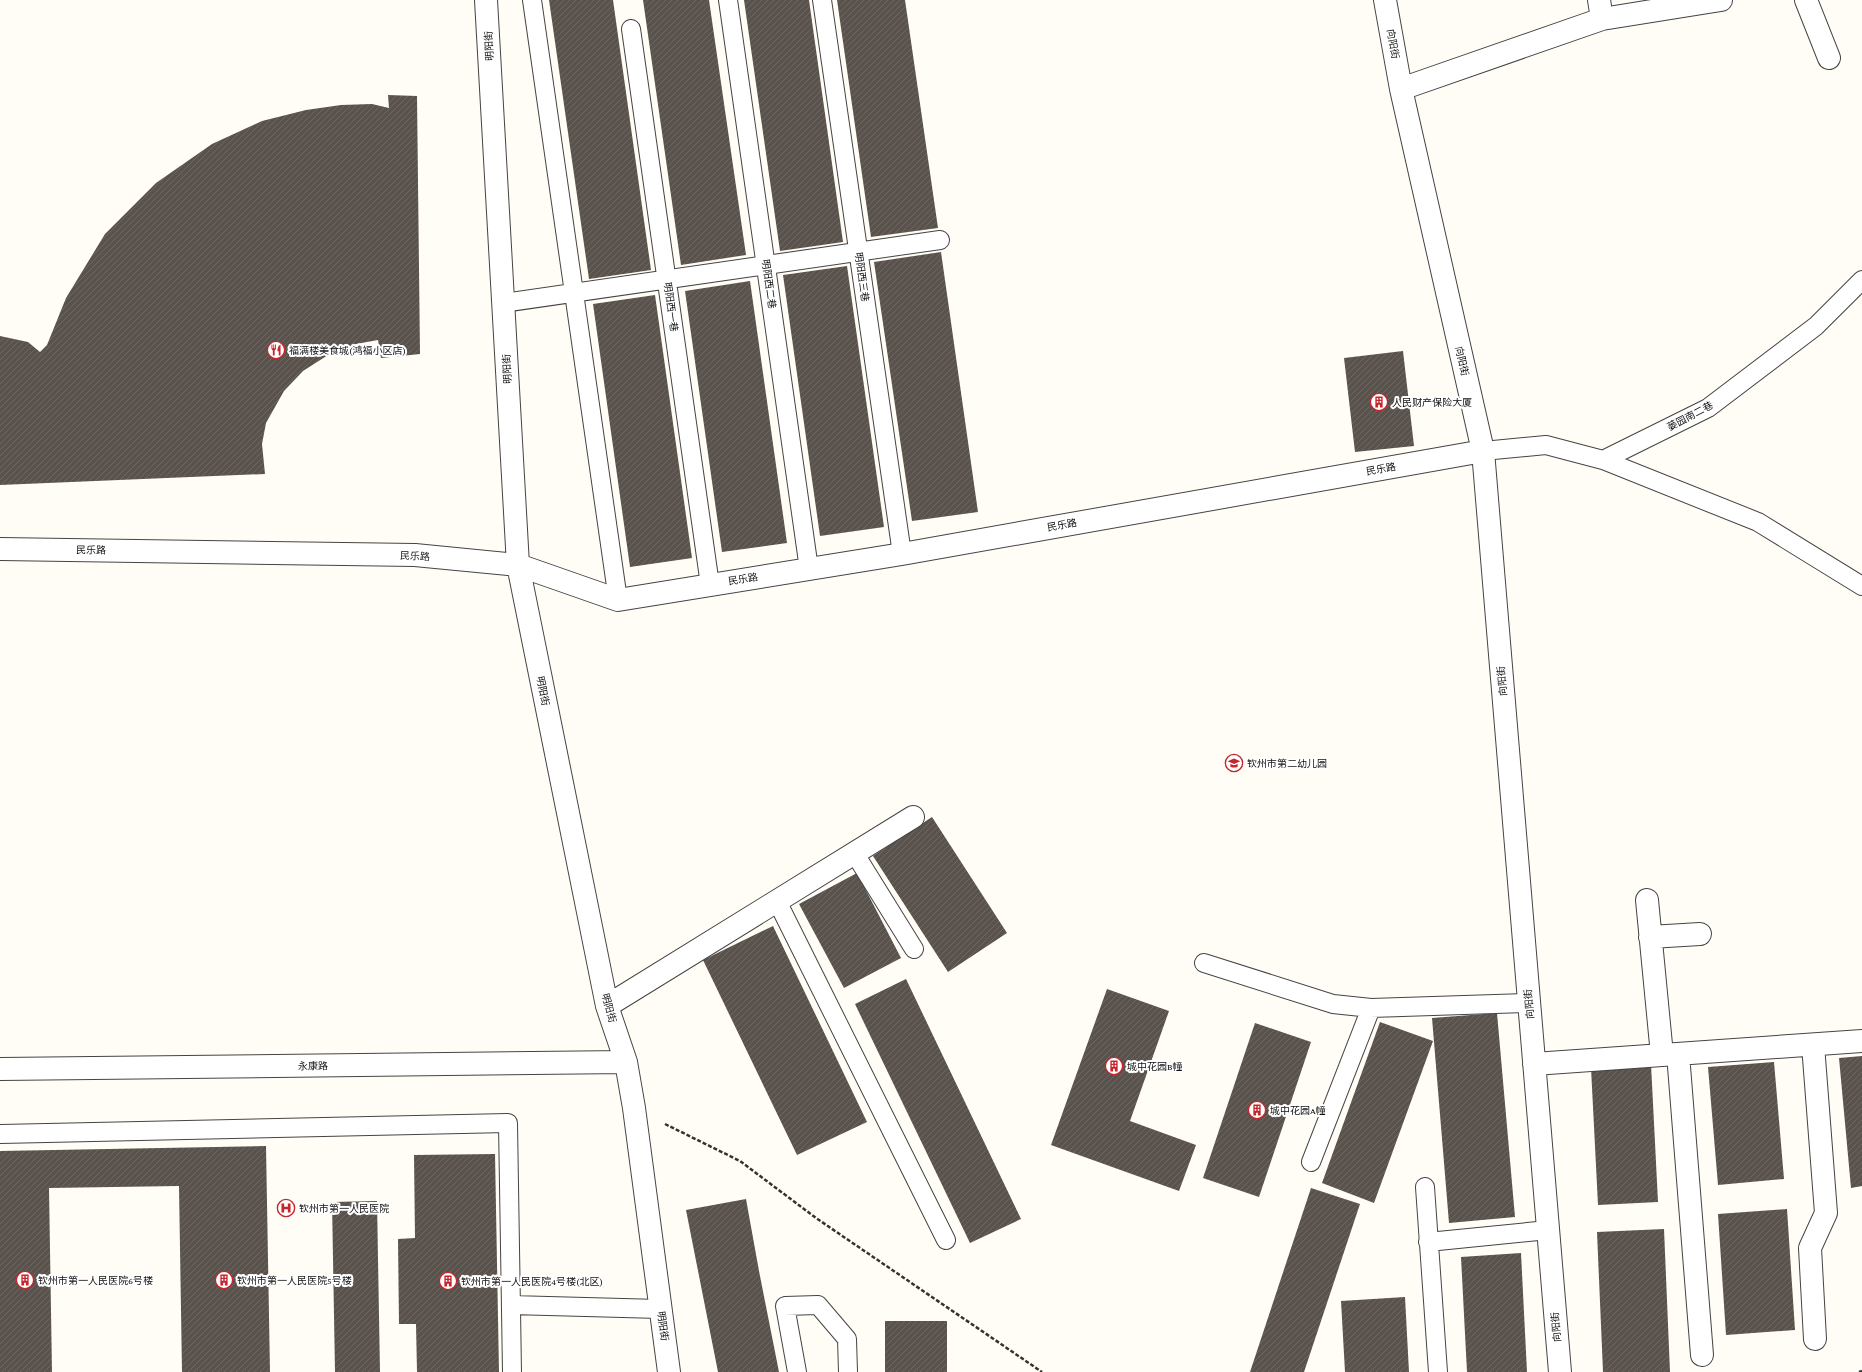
<svg xmlns="http://www.w3.org/2000/svg" width="1862" height="1372" font-family="'Crimson Pro','Noto Sans SC',serif">
	<style>
		.building { fill: url(#building-hatch) }
		.lines { fill: none; stroke-linecap: round; stroke-linejoin: round }
		.service-casing { stroke: #444; stroke-width: 20 }
		.minor-casing { stroke: #444; stroke-width: 24 }
		.path { stroke: #333; stroke-width: 2.5; stroke-dasharray: 4 2; stroke-linecap: butt }
		.service { stroke: #fff; stroke-width: 18 }
		.minor { stroke: #fff; stroke-width: 22 }
		.labels { text-anchor: middle; dominant-baseline: central; stroke-width: 4; stroke-linejoin: round; paint-order: stroke }
		.street-label { font-size: 10px; fill: #111; stroke: #fff }
		.poi-label { font-size: 10px; fill: #111; stroke: #fff; text-anchor: start }
	</style>
	<defs>
		<pattern id="building-hatch" width="6" height="6" patternUnits="userSpaceOnUse"><rect width="6" height="6" fill="#5a524d"/><path d="M-1 1l2-2M0 6l6-6M5 7l2-2" fill="none" stroke="#6d6662"/></pattern>
	</defs>
	<rect width="100%" height="100%" fill="#fffdf5"/>
	<!-- building -->
	<path class="building" d="M549 0H613L651 270 589 279Z
		M643 0H709L746 255 681 265Z
		M744 0H809L843 242 780 251Z
		M837 0H905L938 228 871 237Z
		M388 95 417 96 420 354 381 358 378 340 356 344 328 355 303 371 284 391 266 423 262 444 265 474 0 485V336L28 342 40 352 47 345 66 298 105 234 156 183 212 144 262 121 306 110 341 105 372 104 389 108Z
		M941 252 978 512 912 521 874 262Z
		M847 266 884 527 820 536 783 275Z
		M750 281 787 543 722 552 685 291Z
		M655 295 692 558 630 567 593 304Z
		M1403 351 1414 446 1355 452 1344 358Z
		M932 817 1007 933 948 972 873 856Z
		M857 873 901 958 844 988 799 904Z
		M773 926 867 1122 797 1155 703 960Z
		M906 979 1021 1219 970 1243 855 1004Z
		M1107 989 1169 1011 1130 1121 1196 1145 1179 1191 1051 1145Z
		M1497 1013 1515 1217 1449 1223 1432 1018Z
		M1380 1022 1433 1041 1374 1203 1322 1183Z
		M1255 1023 1311 1042 1259 1197 1203 1178Z
		M1862 1056V1186L1851 1188 1839 1058Z
		M1774 1062 1784 1179 1718 1185 1708 1067Z
		M1651 1064 1658 1202 1598 1205 1591 1068Z
		M266 1146 270 1372H182L179 1186 49 1188 52 1372H0V1151Z
		M495 1154 499 1372H417L416 1324H399L398 1239 415 1238 414 1155Z
		M1311 1188 1360 1204 1304 1372H1250Z
		M746 1199 759 1271 779 1372H718L686 1210Z
		M377 1201 380 1372H335L332 1202Z
		M1787 1209 1795 1330 1726 1335 1718 1214Z
		M1664 1229 1670 1372H1603L1597 1232Z
		M1521 1253 1527 1372H1467L1461 1257Z
		M1405 1297 1409 1372H1345L1341 1301Z
		M885 1321H947V1372H885Z"/>
	<g class="lines">
		<defs>
			<path id="service" d="M532 0 618 600
				M728 0 809 569
				M822 0 902 554
				M631 29 710 585
				M503 303 940 240
				M1483 451 1546 445 1603 460 1758 522 1862 586
				M1603 460 1708 408 1816 326 1862 280
				M855 854 914 949
				M777 901 946 1240
				M1204 963 1333 1004 1371 1008 1529 1003
				M0 1134 508 1123 512 1372
				M1311 1162 1371 1008
				M1425 1187 1438 1372
				M1428 1242 1548 1230
				M511 1305 660 1309
				M797 1372 785 1306 818 1305 847 1339 848 1372"/>
			<path id="minor" d="M486 0 518 565 607 1006 626 1062 634 1108 669 1372
				M1385 0 1401 89 1483 451 1560 1372
				M1599 0 1602 19
				M1806 0 1829 58
				M1401 89 1602 19 1721 0
				M0 549 415 555 518 565 618 600 902 554 1483 451
				M1647 900 1662 1055
				M1650 937 1700 934
				M607 1006 913 817
				M1813 1045 1826 1213 1810 1248 1815 1339
				M1678 1054 1702 1355
				M1534 1064 1862 1041
				M0 1069 626 1062"/>
		</defs>
		<!-- service casing -->
		<use href="#service" class="service-casing"/>
		<!-- minor casing -->
		<use href="#minor" class="minor-casing"/>
		<!-- path -->
		<path class="path" d="M665 1124 740 1161 816 1218 1042 1372
			M1859 1372 1862 1371"/>
		<!-- service -->
		<use href="#service" class="service"/>
		<!-- minor -->
		<use href="#minor" class="minor"/>
	</g>
	<!-- icons -->
	<defs>
		<symbol id="restaurant-ring" viewBox="-11 -11 22 22"><circle r="9.5" fill="#fff" stroke="#c4262e" stroke-width="1.5"/><path d="M-5-6h1v4h1v-4h1v4h1v-4h1v5L-1.5 .5V6h-2V.5L-5-1ZM5-6V6H3V1.5H1.5Q1.5-4 5-6Z" fill="#c4262e"/></symbol>
		<symbol id="building-ring" viewBox="-11 -11 22 22"><circle r="9.5" fill="#fff" stroke="#c4262e" stroke-width="1.5"/><path d="M-4-6H4V6H1V3H-1V6H-4ZM-2.5-4.3h1.7v1.8h-1.7ZM.8-4.3h1.7v1.8H.8ZM-2.5-1h1.7V.8h-1.7ZM.8-1h1.7V.8H.8Z" fill="#c4262e"/></symbol>
		<symbol id="school-ring" viewBox="-11 -11 22 22"><circle r="9.5" fill="#fff" stroke="#c4262e" stroke-width="1.5"/><path d="M0-5L7-2L0 1L-7-2ZM-4 1L0 2.5L4 1V4Q0 6-4 4Z" fill="#c4262e"/></symbol>
		<symbol id="hospital-ring" viewBox="-11 -11 22 22"><circle r="9.5" fill="#fff" stroke="#c4262e" stroke-width="1.5"/><path d="M-5-5h3v3.5h4V-5h3V5h-3V1.5h-4V5h-3Z" fill="#c4262e"/></symbol>
	</defs>
	<g fill-rule="evenodd">
		<use href="#restaurant-ring" x="266" y="340" width="20" height="20"/>
		<use href="#building-ring" x="1369" y="392" width="20" height="20"/>
		<use href="#school-ring" x="1224" y="753" width="20" height="20"/>
		<use href="#building-ring" x="1104" y="1056" width="20" height="20"/>
		<use href="#building-ring" x="1247" y="1100" width="20" height="20"/>
		<use href="#hospital-ring" x="276" y="1198" width="20" height="20"/>
		<use href="#building-ring" x="15" y="1270" width="20" height="20"/>
		<use href="#building-ring" x="214" y="1270" width="20" height="20"/>
		<use href="#building-ring" x="438" y="1271" width="20" height="20"/>
	</g>
	<g class="labels">
		<!-- street labels -->
		<g class="street-label">
			<text transform="translate(1393 44) rotate(80)">向阳街</text>
			<text transform="translate(489 46) rotate(-93)">明阳街</text>
			<text transform="translate(862 277) rotate(82)">明阳西三巷</text>
			<text transform="translate(769 284) rotate(82)">明阳西二巷</text>
			<text transform="translate(671 307) rotate(82)">明阳西一巷</text>
			<text transform="translate(1462 361) rotate(77)">向阳街</text>
			<text transform="translate(507 369) rotate(-93)">明阳街</text>
			<text transform="translate(1690 416) rotate(-28)">蒌园南二巷</text>
			<text transform="translate(1381 469) rotate(-10)">民乐路</text>
			<text transform="translate(1062 525) rotate(-10)">民乐路</text>
			<text transform="translate(91 550) rotate(1)">民乐路</text>
			<text transform="translate(415 556) rotate(3)">民乐路</text>
			<text transform="translate(743 579) rotate(-9)">民乐路</text>
			<text transform="translate(1502 681) rotate(-95)">向阳街</text>
			<text transform="translate(543 691) rotate(79)">明阳街</text>
			<text transform="translate(1529 1004) rotate(-95)">向阳街</text>
			<text transform="translate(609 1008) rotate(75)">明阳街</text>
			<text transform="translate(313 1066) rotate(-1)">永康路</text>
			<text transform="translate(663 1326) rotate(82)">明阳街</text>
			<text transform="translate(1556 1327) rotate(-95)">向阳街</text>
		</g>
		<!-- poi labels -->
		<g class="poi-label">
			<text x="289" y="350">福满楼美食城(鸿福小区店)</text>
			<text x="1392" y="402">人民财产保险大厦</text>
			<text x="1247" y="763">钦州市第二幼儿园</text>
			<text x="1127" y="1066">城中花园B幢</text>
			<text x="1270" y="1110">城中花园A幢</text>
			<text x="299" y="1208">钦州市第一人民医院</text>
			<text x="38" y="1280">钦州市第一人民医院6号楼</text>
			<text x="237" y="1280">钦州市第一人民医院5号楼</text>
			<text x="461" y="1281">钦州市第一人民医院4号楼(北区)</text>
		</g>
	</g>
</svg>
